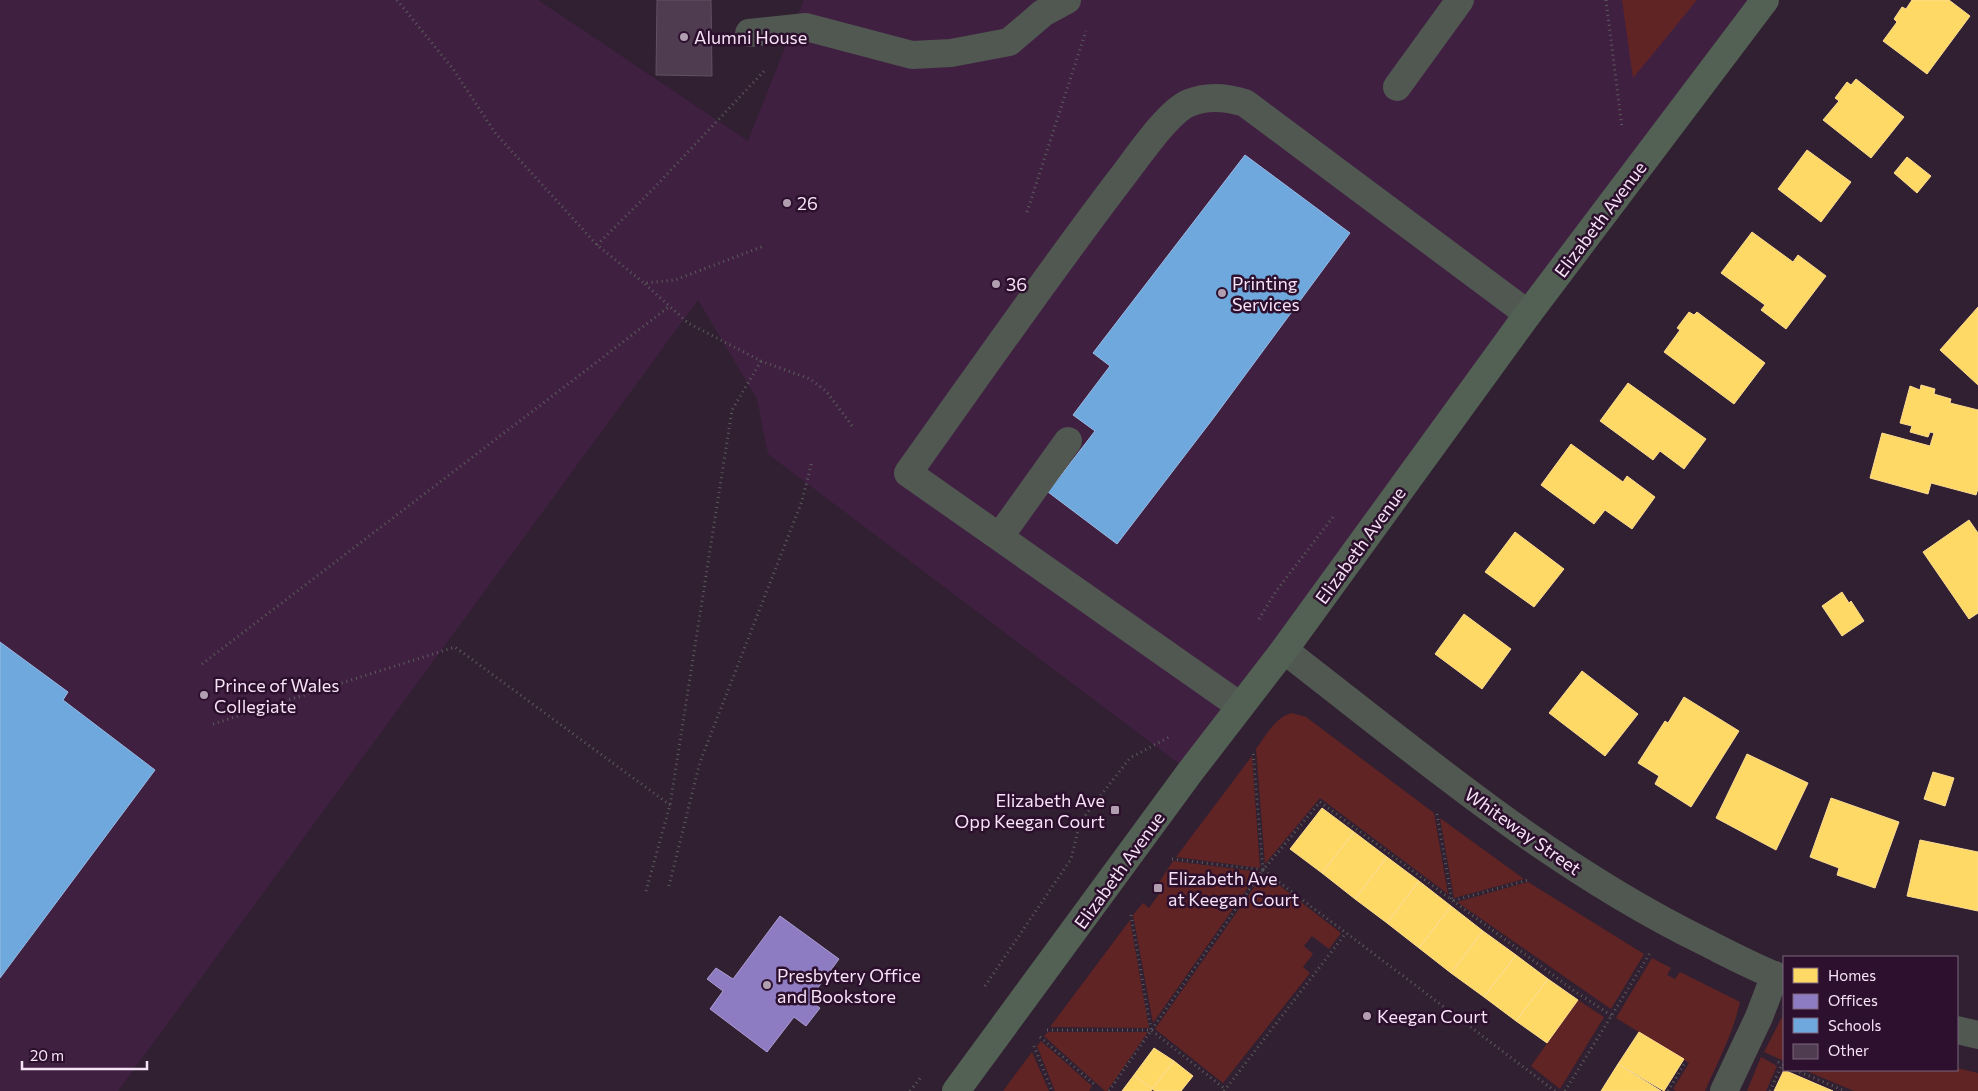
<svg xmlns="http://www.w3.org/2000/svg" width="1978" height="1091" font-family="Commissioner,sans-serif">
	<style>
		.built { fill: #402041 }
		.green { fill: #612424 }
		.homes { fill: #ffd966; stroke: #fcdc91 }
		.offices { fill: #8e7cc3; stroke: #ad9bd2 }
		.schools { fill: #6fa8dc; stroke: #98bae4 }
		.building { fill: #4f3c50; stroke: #605261 }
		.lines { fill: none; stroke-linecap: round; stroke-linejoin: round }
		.path { stroke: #5b5d5c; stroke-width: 3; stroke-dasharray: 1 4; stroke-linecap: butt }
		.minor { stroke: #505851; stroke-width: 28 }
		.major { stroke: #526154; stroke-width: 28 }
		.poi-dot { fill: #b19fb1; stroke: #2c102d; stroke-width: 2 }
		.labels { text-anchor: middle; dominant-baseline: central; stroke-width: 5; stroke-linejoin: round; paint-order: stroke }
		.poi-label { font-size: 18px; fill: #f6e3f6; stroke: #2c102d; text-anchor: start }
		.street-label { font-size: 18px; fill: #f6e3f6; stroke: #2c102d }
	</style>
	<rect width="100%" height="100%" fill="#302031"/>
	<!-- built -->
	<path class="built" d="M0 0H538L748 141 804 0H1765L1190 772 768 454 757 399 698 300 118 1091H0Z"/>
	<!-- green -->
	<path class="green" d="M1622 0H1697L1633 78Z
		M1292 713 1306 717 1434 813 1448 894 1320 798 1265 864 1256 749C1266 736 1275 717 1292 713Z
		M1252 756 1260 868 1176 857Z
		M1440 818 1524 879 1454 898Z
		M1173 861 1259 872 1153 1023 1133 915 1143 903 1149 908 1164 887 1158 884Z
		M1260 879H1271L1341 933 1329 949 1312 936 1304 946 1313 954 1303 967 1310 973 1223 1083 1155 1029Z
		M1528 882 1644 954 1611 1009 1457 902Z
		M1130 920 1149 1028 1050 1027Z
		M1652 958 1671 968 1667 975 1675 979 1680 972 1740 1002C1733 1034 1718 1061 1705 1091H1676L1673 1089 1689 1063 1616 1018Z
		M1578 1000 1604 1017 1560 1089 1531 1066Z
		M1782 1017 1784 1018V1061L1764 1052Z
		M1048 1032H1148L1107 1091H1105L1044 1036Z
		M1041 1041 1092 1086 1089 1091H1055L1037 1046Z
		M1032 1052 1049 1091H1003Z
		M1761 1057 1777 1066 1766 1091H1747Z
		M1957 1068 1978 1073V1091H1854L1804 1070H1957Z"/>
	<!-- homes -->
	<path class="homes" d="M1912 0H1949L1970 16 1927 74 1883 41 1897 22 1894 19 1902 7 1906 9Z
		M1856 79 1904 117 1871 158 1823 120 1839 101 1835 98 1847 82 1851 85Z
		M1807 150 1851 182 1821 222 1778 189Z
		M1907 157 1931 176 1917 193 1894 173Z
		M1752 232 1793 262 1798 255 1826 276 1786 329 1761 310 1765 305 1721 273Z
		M1978 307V385L1940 350Z
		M1689 312 1694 315 1697 312 1765 363 1734 404 1664 352 1680 330 1677 328Z
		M1628 383 1706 439 1684 469 1660 451 1653 460 1600 421Z
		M1921 385 1935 389 1934 394 1951 399 1950 403 1978 410V489L1976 495 1931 483 1928 494 1870 478 1882 433 1930 446 1934 433 1930 432 1928 437 1910 432 1912 426 1900 423 1910 386 1920 390Z
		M1571 444 1623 482 1627 476 1655 497 1632 529 1605 510 1594 524 1541 485Z
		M1969 520 1978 533V613L1969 619 1923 552Z
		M1515 532 1564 569 1534 607 1485 572Z
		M1842 592 1849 603 1851 601 1864 621 1842 636 1822 606Z
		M1464 614 1511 649 1482 689 1435 654Z
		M1582 671 1638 714 1605 756 1549 713Z
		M1684 697 1739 731 1691 807 1655 784 1659 776 1638 763 1665 721 1668 723Z
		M1747 754 1808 783 1776 850 1716 818Z
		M1933 772 1954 778 1945 806 1924 799Z
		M1831 798 1899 822 1875 888 1837 875 1839 868 1810 857Z
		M1322 808 1354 832 1322 873 1290 849Z
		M1354 832 1387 857 1355 899 1322 873Z
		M1920 840 1978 852V911L1907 896Z
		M1387 857 1419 881 1387 923 1355 899Z
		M1419 881 1451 906 1419 948 1387 923Z
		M1451 906 1483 931 1451 973 1419 948Z
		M1483 931 1516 955 1484 997 1451 973Z
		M1516 955 1548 979 1516 1021 1484 997Z
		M1548 979 1578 1000 1547 1043 1516 1021Z
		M1639 1032 1684 1059 1664 1091 1618 1064Z
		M1154 1048 1174 1061 1152 1089 1134 1075Z
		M1174 1061 1193 1076 1181 1091H1155L1152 1089Z
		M1618 1064 1661 1091H1601Z
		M1784 1070 1833 1091H1774Z
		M1134 1075 1152 1089 1151 1091H1122Z"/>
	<!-- offices -->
	<path class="offices" d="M780 916 839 959 809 1000 820 1008 806 1026 794 1017 767 1052 710 1009 723 991 707 979 716 968 733 979Z"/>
	<!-- schools -->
	<path class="schools" d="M1245 155 1350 233 1212 420 1117 544 1048 492 1095 431 1073 415 1110 366 1093 353Z
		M0 642 68 692 63 700 155 770 0 978Z"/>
	<!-- building -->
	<path class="building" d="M657 0H711L712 76 656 75Z"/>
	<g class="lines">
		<!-- path -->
		<path class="path" d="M397 0 453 69 496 134 597 245 644 283 675 280 764 246
			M1606 0 1622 128
			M1027 212 1086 31
			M597 245 655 187 766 69
			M645 284 688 323 761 361 810 379 826 391 853 427
			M1259 619 1277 590 1333 517
			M202 664 670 306
			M213 724 455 647 670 805
			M1437 814 1452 901 1528 880
			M1172 859 1263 870
			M669 886 700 762 802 501 812 461
			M646 891 670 805 732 410 761 361
			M1131 915 1151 1030
			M985 986 1071 859 1080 822 1130 758 1171 736
			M1047 1030H1151L1225 1089
			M1040 1037 1094 1084
			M1034 1046 1052 1091
			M1778 1062 1784 1065
			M1795 1070 1845 1091
			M910 1091 921 1077
			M1109 1091 1263 870 1253 751
			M1224 1091 1346 933
			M1555 1091 1263 870 1320 802 1573 990 1612 1016
			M1565 1091 1650 953
			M1668 1091 1686 1061
			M1770 1091 1782 1064"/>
		<!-- minor -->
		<path class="minor" d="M749 33 806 27 912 55 951 53 1009 42 1043 13 1067 0
			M1397 87 1460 0
			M1000 536 1068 441
			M1284 650C1420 755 1551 867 1705 942 1731 955 1757 969 1784 979
			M1240 706 908 473C978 375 1046 277 1119 181 1135 161 1167 112 1189 103 1208 95 1226 97 1245 103L1528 314
			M1957 1030 1978 1035
			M1724 1091 1759 1017 1775 975"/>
		<!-- major -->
		<path class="major" d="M956 1091 1190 772 1284 650 1528 314 1765 0"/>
	</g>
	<!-- markers -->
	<g class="poi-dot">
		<circle cx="684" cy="37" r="5"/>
		<circle cx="787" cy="203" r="5"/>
		<circle cx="996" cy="284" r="5"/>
		<circle cx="1222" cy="293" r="5"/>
		<circle cx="204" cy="695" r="5"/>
		<rect x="1110" y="805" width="10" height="10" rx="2.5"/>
		<rect x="1153" y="883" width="10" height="10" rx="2.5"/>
		<circle cx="767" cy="985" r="5"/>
		<circle cx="1367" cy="1016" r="5"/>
	</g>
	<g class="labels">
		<!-- poi labels -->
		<g class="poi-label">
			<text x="694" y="37">Alumni House</text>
			<text x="797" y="203">26</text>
			<text x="1232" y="283">Printing<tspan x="1232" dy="21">Services</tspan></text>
			<text x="1006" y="284">36</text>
			<text x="214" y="685">Prince of Wales<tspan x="214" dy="21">Collegiate</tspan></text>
			<text x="1105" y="800" text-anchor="end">Elizabeth Ave<tspan x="1105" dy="21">Opp Keegan Court</tspan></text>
			<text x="1168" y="878">Elizabeth Ave<tspan x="1168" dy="21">at Keegan Court</tspan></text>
			<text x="777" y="975">Presbytery Office<tspan x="777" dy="21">and Bookstore</tspan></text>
			<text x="1377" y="1016">Keegan Court</text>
		</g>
		<!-- street labels -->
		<g class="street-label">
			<text transform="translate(1600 219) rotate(-53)">Elizabeth Avenue</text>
			<text transform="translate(1360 545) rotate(-54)">Elizabeth Avenue</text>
			<text transform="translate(1523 831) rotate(35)">Whiteway Street</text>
			<text transform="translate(1119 870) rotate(-54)">Elizabeth Avenue</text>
		</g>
	</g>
	<!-- legend -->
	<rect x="1783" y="956" width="175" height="115" fill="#2c102d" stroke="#7d647d"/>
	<rect x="1793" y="968" width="25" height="15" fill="#ffd966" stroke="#7d647d"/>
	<text x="1828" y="981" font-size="15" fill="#f6e3f6">Homes</text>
	<rect x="1793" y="994" width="25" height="15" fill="#8e7cc3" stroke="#7d647d"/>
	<text x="1828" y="1006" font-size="15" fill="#f6e3f6">Offices</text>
	<rect x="1793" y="1018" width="25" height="15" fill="#6fa8dc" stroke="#7d647d"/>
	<text x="1828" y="1031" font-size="15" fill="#f6e3f6">Schools</text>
	<rect x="1793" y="1044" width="25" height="15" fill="#4f3c50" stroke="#7d647d"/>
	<text x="1828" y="1056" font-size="15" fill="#f6e3f6">Other</text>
	<!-- scale -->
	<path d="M22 1061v8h125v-8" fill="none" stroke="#f6e3f6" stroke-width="2.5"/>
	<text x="30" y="1061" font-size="15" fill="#f6e3f6" stroke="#2c102d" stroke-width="4" paint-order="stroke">20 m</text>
</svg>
